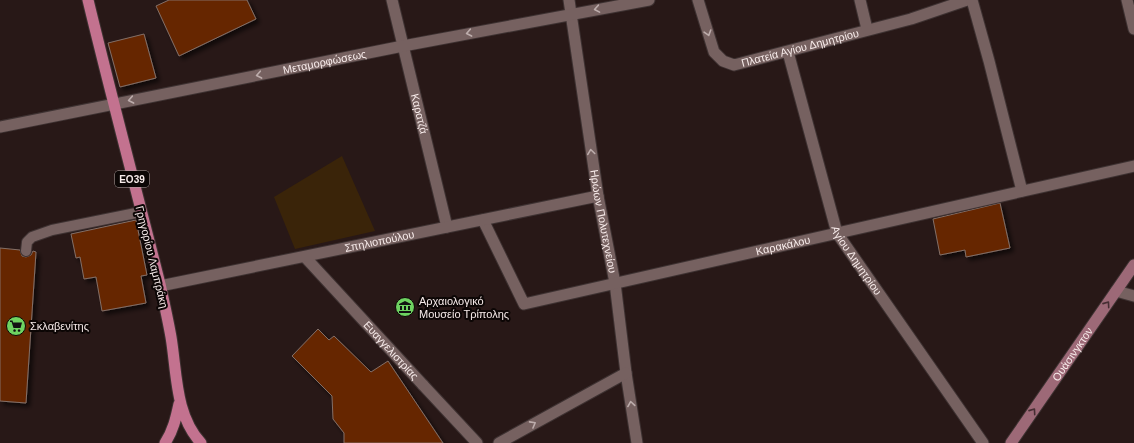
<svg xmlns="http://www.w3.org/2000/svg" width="1134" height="443" font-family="Helvetica,sans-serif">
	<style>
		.green { fill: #3a2409 }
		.building { fill: #662601; stroke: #836f67; filter: url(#shadow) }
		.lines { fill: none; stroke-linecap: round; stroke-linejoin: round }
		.service-casing { stroke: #3e3232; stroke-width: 12 }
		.pedestrian-casing { stroke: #3e3232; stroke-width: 13 }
		.minor-casing { stroke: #3e3232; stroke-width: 13 }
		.secondary-casing { stroke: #3e3232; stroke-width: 13 }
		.primary-casing { stroke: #3e3232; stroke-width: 13 }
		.service { stroke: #766160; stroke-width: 10 }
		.pedestrian { stroke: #766160; stroke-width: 11 }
		.minor { stroke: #766160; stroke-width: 11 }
		.secondary { stroke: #9d6977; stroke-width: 11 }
		.primary { stroke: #c3728f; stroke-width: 11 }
		.oneway { stroke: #bdadac }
		.oneway2 { stroke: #462e33 }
		.labels { text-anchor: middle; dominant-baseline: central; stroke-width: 4; stroke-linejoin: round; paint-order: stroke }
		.shield { fill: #0c0605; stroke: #b0a6a5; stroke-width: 1 }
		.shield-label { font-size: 10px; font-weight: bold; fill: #f7ebea }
		.street-label { font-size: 11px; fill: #f7ebea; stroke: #0c0605 }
		.poi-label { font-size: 11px; fill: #f7ebea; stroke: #0c0605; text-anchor: start }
	</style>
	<defs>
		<filter id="shadow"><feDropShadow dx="3.5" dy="3.5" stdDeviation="2" flood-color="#0009"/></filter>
	</defs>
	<rect width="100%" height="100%" fill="#281817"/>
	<!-- green -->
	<path class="green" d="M342 156 375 231 295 249 274 197Z"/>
	<!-- building -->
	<path class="building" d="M169 0H247L256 19 179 56 156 6Z
		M144 34 156 78 120 87 108 43Z
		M1000 203 1010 248 966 257 965 250 940 255 933 219Z
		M136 220 147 275 141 276 146 303 102 311 96 277 84 279 80 257 76 258 71 234Z
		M0 248 20 250 22 256 26 257 31 255 33 251 36 252 26 403 0 401Z
		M318 329 329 340 334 336 371 372 388 361 443 443H344V433L333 419 332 396 292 356Z"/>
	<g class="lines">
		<defs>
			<path id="service" d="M26 251 27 242 32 237 52 230 141 212"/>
			<g id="pedestrian">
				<path id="s1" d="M305 257 423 385"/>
			</g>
			<g id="minor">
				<path id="s2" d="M392 0 447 227"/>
				<path id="s3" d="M569 0 598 196 615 283 626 373 637 443"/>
				<path id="s4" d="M698 0 714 52 723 61 734 65 911 19 967 0"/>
				<path d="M860 0 867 29"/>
				<path d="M972 0 989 61 1022 191"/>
				<path d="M1127 0 1134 29"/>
				<path id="s5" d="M788 52 837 233 983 443"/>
				<path id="s6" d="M0 127 403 46 649 0"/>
				<path id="s7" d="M483 220 524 304 1134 166"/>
				<path id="s8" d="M160 286 598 196"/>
				<path d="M1116 291 1134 296"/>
				<path d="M423 385 477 443"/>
				<path d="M499 443 626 373"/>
			</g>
			<g id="secondary">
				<path id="s9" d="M1011 443 1134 265"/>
			</g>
			<path id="primary" d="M88 0C111 95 136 189 160 284 164 302 168 320 171 337 177 373 175 415 201 443
				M165 443C173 431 176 418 179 404"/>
		</defs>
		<!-- service casing -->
		<use href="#service" class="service-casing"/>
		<!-- pedestrian casing -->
		<use href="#pedestrian" class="pedestrian-casing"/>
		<!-- minor casing -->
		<use href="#minor" class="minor-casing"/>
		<!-- secondary casing -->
		<use href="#secondary" class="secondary-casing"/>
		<!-- primary casing -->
		<use href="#primary" class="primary-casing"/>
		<!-- service -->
		<use href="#service" class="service"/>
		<!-- pedestrian -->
		<use href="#pedestrian" class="pedestrian"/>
		<!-- minor -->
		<use href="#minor" class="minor"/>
		<!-- secondary -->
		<use href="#secondary" class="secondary"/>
		<!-- primary -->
		<use href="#primary" class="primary"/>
	</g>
	<!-- one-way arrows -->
	<defs><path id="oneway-chevron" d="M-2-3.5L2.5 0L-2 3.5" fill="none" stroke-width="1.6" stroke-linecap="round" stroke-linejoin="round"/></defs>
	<g class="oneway">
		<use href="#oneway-chevron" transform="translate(597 9) rotate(170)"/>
		<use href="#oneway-chevron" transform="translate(469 33) rotate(169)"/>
		<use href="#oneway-chevron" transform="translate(708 33) rotate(73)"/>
		<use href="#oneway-chevron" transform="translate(259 75) rotate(169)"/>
		<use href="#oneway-chevron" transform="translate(131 100) rotate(169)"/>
		<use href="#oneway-chevron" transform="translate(591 152) rotate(-98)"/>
		<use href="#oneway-chevron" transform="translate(631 404) rotate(-99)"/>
		<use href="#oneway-chevron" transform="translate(533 424) rotate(-29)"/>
	</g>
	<g class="oneway2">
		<use href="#oneway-chevron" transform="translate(1107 304) rotate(-55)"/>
		<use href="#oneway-chevron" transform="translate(1033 411) rotate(-55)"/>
	</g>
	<!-- icons -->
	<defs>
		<symbol id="museum-disc" viewBox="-11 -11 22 22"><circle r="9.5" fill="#6ed361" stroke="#0c0605"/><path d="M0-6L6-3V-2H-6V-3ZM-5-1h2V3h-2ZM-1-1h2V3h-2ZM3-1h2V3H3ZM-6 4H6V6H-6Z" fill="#111"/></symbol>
		<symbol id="supermarket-disc" viewBox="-11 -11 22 22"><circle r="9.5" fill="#6ed361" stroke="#0c0605"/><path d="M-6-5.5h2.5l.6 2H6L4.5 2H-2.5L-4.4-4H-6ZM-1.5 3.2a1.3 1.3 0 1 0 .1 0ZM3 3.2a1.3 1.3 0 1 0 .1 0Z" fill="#111"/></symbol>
	</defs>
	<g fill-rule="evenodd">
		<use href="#museum-disc" x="394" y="296" width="22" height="22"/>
		<use href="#supermarket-disc" x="5" y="315" width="22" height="22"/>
	</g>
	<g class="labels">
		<!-- shield labels -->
		<rect class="shield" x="115" y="171" width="34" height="16" rx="3"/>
		<g class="shield-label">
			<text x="132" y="179">ΕΟ39</text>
		</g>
		<!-- street labels -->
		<g class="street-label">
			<text stroke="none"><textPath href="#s4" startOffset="147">Πλατεία Αγίου Δημητρίου</textPath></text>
			<text stroke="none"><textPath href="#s6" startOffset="331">Μεταμορφώσεως</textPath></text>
			<text stroke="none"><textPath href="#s2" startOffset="117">Καρατζά</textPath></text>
			<text stroke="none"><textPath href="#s3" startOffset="224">Ηρώων Πολυτεχνείου</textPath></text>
			<text stroke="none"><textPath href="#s8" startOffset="224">Σπηλιοπούλου</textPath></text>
			<text stroke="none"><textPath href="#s7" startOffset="359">Καρακάλου</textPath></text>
			<text transform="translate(152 257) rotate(76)">Γρηγορίου Λαμπράκη</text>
			<text stroke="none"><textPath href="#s5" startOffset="221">Αγίου Δημητρίου</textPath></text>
			<text stroke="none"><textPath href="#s1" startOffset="127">Ευαγγελιστρίας</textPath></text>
			<text stroke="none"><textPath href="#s9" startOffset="108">Ουάσινγκτον</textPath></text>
		</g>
		<!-- poi labels -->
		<g class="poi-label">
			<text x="419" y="301">Αρχαιολογικό<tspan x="419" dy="13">Μουσείο Τρίπολης</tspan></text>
			<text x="30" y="326">Σκλαβενίτης</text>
		</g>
	</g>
</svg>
